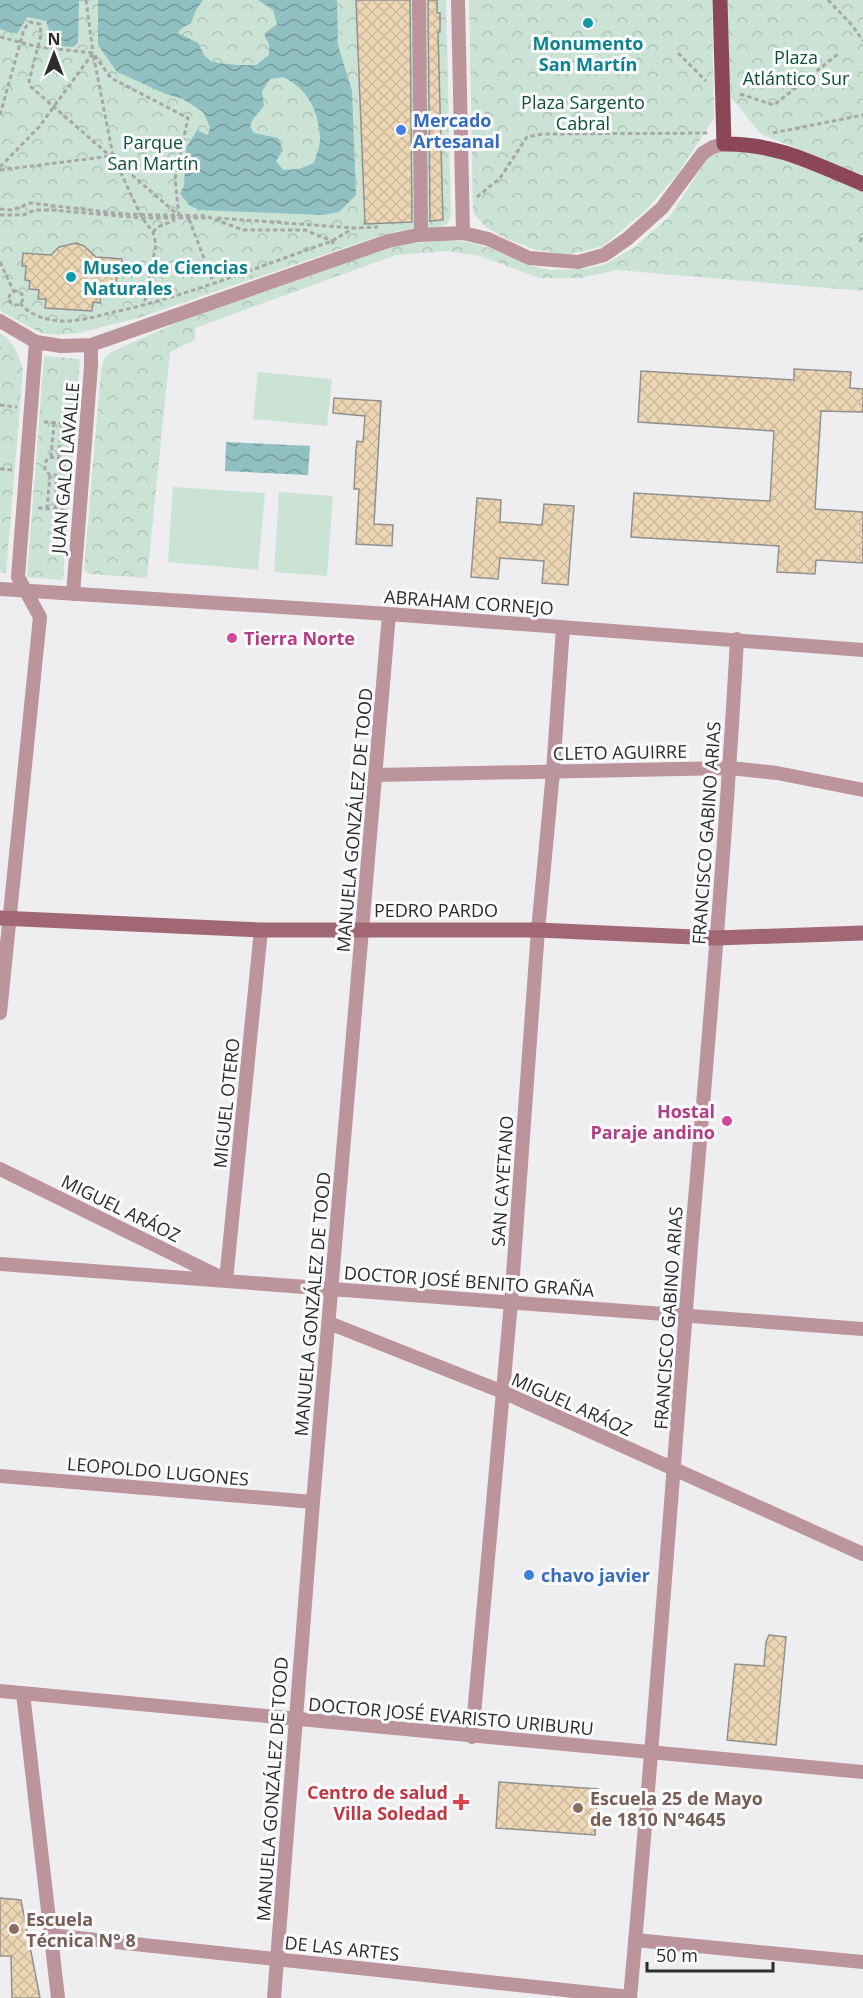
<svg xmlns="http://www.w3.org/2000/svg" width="863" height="1998" font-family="'Open Sans',sans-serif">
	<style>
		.park { fill: url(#park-crowns) }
		.garden { fill: #cbe3d5 }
		.water { fill: url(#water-waves); fill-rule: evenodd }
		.building { fill: url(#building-cross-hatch); stroke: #92918f; stroke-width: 1.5 }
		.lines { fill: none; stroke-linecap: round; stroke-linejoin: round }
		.path { stroke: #a7a7a9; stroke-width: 3; stroke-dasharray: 4.5 3; stroke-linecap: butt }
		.street { stroke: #bc949b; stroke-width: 14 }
		.secondary { stroke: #a16774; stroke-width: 15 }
		.primary { stroke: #8b4758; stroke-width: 15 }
		.culture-dot { fill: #0f9aa8; stroke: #fcfcfe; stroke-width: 2 }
		.shop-dot { fill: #3f7fe0; stroke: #fcfcfe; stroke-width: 2 }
		.hotel-dot { fill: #d1479c; stroke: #fcfcfe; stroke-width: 2 }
		.health-dot { fill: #e0444e; stroke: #fcfcfe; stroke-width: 2 }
		.education-dot { fill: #8d6e63; stroke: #fcfcfe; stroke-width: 2 }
		.labels { text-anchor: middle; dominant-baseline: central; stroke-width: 6; stroke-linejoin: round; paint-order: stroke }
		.culture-label { font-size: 18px; font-weight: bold; fill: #0d838f; stroke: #fcfcfe }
		.park-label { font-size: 18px; fill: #0b5237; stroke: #fcfcfe }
		.shop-label { font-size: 18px; font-weight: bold; fill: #366cbe; stroke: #fcfcfe; text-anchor: start }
		.street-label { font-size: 18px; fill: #2c2c2d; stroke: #fcfcfe }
		.hotel-label { font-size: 18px; font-weight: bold; fill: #b23c85; stroke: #fcfcfe; text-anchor: start }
		.health-label { font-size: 18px; font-weight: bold; fill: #be3a42; stroke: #fcfcfe; text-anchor: end }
		.education-label { font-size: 18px; font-weight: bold; fill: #785e54; stroke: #fcfcfe; text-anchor: start }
	</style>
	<defs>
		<pattern id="park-crowns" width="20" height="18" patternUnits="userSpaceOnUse" patternTransform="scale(1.5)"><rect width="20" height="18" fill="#cbe3d5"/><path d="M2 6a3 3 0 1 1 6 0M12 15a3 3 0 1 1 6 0" fill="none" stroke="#aec3b7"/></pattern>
		<pattern id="water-waves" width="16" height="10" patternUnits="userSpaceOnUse" patternTransform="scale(1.5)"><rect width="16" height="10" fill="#90c0c1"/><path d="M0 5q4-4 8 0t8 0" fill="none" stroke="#769c9d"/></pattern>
		<pattern id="building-cross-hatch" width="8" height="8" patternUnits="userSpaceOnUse" patternTransform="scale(1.5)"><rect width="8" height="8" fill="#edd7b5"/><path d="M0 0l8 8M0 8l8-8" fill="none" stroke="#cbb99c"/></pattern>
	</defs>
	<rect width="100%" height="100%" fill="#eeeef1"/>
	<!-- park -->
	<path class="park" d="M0 0H446L451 217 447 224 440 228 398 231 379 236 138 318 78 333 57 335 41 333 0 311Z
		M469 0H712L714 118 677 175 644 212 603 246 568 255 533 249 505 238 486 227 473 213Z
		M727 0H863V175L761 134 729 95Z
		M728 151C776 152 820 174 863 192V291L617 270 581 278H539L480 256 447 251 396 255 195 328V340L170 352 147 578 89 574 84 569 101 370 104 358 113 351 183 320 400 244 448 240 467 242 489 248 527 265 550 270 585 269 606 264 636 246 670 216 707 159 716 154Z
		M0 333C14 342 19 354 23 370L6 573 0 572Z
		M44 356 80 359 63 580 27 577Z"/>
	<!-- garden -->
	<path class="garden" d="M258 372 332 379 327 426 253 419Z
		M173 487 265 493 258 570 168 562Z
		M279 492 333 496 327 576 274 572Z"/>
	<!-- water -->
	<path class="water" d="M0 0H95L79 1 78 43 73 47 56 46 53 42 46 21 27 17 17 34 0 29Z
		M98 0H203L196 10 191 23 182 28 178 33 198 43 204 55 212 62 237 65H256L269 55V45L264 34 277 24 273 10 258 0H337L338 45 352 91 356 195 339 212 323 215 199 210 189 205 180 193 184 186 186 148 197 130 208 135 210 127 203 112 183 99 166 94 117 72 98 45ZM283 77C308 89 319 111 320 139 320 147 316 156 314 163L299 169 283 170 276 161 283 150 278 138 254 133 250 127 253 119 264 106 262 91 270 79Z
		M226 442 310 446 308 475 225 471Z"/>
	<!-- building -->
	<path class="building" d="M356 0H410L412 222 365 224Z
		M428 0H437V13H440V32H438L443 220 430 221Z
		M76 243 84 246 96 257 122 259 121 273H117L116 287 111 286V295L101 294 100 303 93 302 92 311 45 308 46 299H38L39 290 29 289 30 281 25 280 26 266H22L23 253 51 255 59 247Z
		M794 369 851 372 850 388 863 389V412L821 411 815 509 863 512V563L816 560 815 574 777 572 779 546 631 537 634 493 770 501 774 431 638 422 641 371 794 380Z
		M334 398 381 401 374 524 393 525 392 546 356 544 359 489H354L356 449 357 441 363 442 365 416 333 413Z
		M477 498 501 500 500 522 542 525 544 504 574 506 568 585 542 583 544 561 500 558 498 579 471 577Z
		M769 1635 786 1637 776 1745 727 1740 735 1664 764 1666 766 1642Z
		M499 1782 598 1789 595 1835 496 1828Z
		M0 1898 21 1900 40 1998H12L11 1956H0Z"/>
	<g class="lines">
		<!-- path -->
		<path class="path" d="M86 0 93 53
			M828 0 852 25 863 41
			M0 37 38 47 93 53 111 78 188 118 175 179 179 216
			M678 53 706 81
			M740 94 774 105 838 54
			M0 115 24 29 30 22 40 24 41 35 29 81 31 87 178 215
			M773 133 863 115
			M0 167 39 127 93 53 113 156 142 218 153 232 156 245 144 305
			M0 170 111 156
			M477 197 500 178 527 137 542 134 708 133
			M0 209 12 210 30 203 124 214 206 216 243 230H305L332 241 334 245
			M0 215H23L35 210H52L142 218H210
			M217 218 354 228 378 227
			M189 219 213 282
			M153 232 158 227 175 220
			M860 242 863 234
			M0 262 14 292
			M9 298a7 7 0 1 1 14 0a7 7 0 1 1-14 0Z
			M20 303C29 315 46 320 60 321 79 322 97 316 114 312 188 296 260 266 332 241L352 229
			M0 347V348
			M0 405 17 407
			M44 422 72 424
			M51 457 54 423
			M59 457 61 423
			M0 469 13 470
			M38 508 64 510
			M47 509 50 475
			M55 509 57 475 63 470V463L57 457 48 458 45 463V470L50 475H57"/>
		<!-- street -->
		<path class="street" d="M419 0 421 235
			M458 0 463 233
			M0 321 36 342 61 346 91 345 388 241 418 235 463 233 488 239 529 258 578 262 604 255 627 239 662 208 703 153 713 147 724 144
			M0 589 389 614 863 650
			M73 594 91 366V345
			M375 775 730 768 777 773 863 790
			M0 1013 40 617 18 577 36 342
			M0 1169 226 1280 261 930
			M0 1264 863 1329
			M329 1323 503 1392 863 1554
			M0 1476 313 1502
			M0 1691 863 1772
			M23 1693 58 1998
			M472 1737 511 1302 538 930 553 772 563 627
			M50 1935 630 1997
			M635 1940 863 1962
			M274 1998 313 1502 389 614
			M630 1998C653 1748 671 1498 691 1247 708 1045 726 842 737 639"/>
		<!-- secondary -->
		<path class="secondary" d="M0 918 261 930H538L716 938 863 933"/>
		<!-- primary -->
		<path class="primary" d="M720 0 724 144C776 143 815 164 863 184"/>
	</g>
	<!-- markers -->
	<g class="culture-dot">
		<circle cx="588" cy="23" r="6"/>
		<circle cx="71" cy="277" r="6"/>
	</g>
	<g class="shop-dot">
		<circle cx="401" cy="130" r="6"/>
		<circle cx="529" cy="1575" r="6"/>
	</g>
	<g class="hotel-dot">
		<circle cx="232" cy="638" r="6"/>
		<circle cx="727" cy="1121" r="6"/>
	</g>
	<path class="health-dot" d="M458 1793h6v6h6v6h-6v6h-6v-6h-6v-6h6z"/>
	<g class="education-dot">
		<circle cx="578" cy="1808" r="6"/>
		<circle cx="14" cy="1929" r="6"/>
	</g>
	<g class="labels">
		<!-- culture labels -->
		<g class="culture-label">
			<text x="588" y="43">Monumento<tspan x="588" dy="21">San Martín</tspan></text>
			<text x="83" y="267" text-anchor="start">Museo de Ciencias<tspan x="83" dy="21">Naturales</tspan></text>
		</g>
		<!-- park labels -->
		<g class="park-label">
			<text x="796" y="57">Plaza<tspan x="796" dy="21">Atlántico Sur</tspan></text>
			<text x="583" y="102">Plaza Sargento<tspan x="583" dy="21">Cabral</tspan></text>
			<text x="153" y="142">Parque<tspan x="153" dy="21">San Martín</tspan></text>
		</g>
		<!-- shop labels -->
		<g class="shop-label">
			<text x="413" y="120">Mercado<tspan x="413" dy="21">Artesanal</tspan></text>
			<text x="541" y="1575">chavo javier</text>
		</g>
		<!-- street labels -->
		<g class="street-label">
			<text transform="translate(65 468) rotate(-85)">JUAN GALO LAVALLE</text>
			<text transform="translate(469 602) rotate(4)">ABRAHAM CORNEJO</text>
			<text transform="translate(620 752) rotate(-1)">CLETO AGUIRRE</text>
			<text transform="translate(354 820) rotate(-85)">MANUELA GONZÁLEZ DE TOOD</text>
			<text transform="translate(706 833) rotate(-86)">FRANCISCO GABINO ARIAS</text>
			<text x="436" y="910">PEDRO PARDO</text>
			<text transform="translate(226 1103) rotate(-84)">MIGUEL OTERO</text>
			<text transform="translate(502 1181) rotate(-86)">SAN CAYETANO</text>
			<text transform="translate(121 1208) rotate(26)">MIGUEL ARÁOZ</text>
			<text transform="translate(469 1281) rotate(4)">DOCTOR JOSÉ BENITO GRAÑA</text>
			<text transform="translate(312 1304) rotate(-85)">MANUELA GONZÁLEZ DE TOOD</text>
			<text transform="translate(668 1318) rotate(-86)">FRANCISCO GABINO ARIAS</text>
			<text transform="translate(572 1404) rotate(24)">MIGUEL ARÁOZ</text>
			<text transform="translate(158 1471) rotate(5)">LEOPOLDO LUGONES</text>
			<text transform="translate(451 1716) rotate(5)">DOCTOR JOSÉ EVARISTO URIBURU</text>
			<text transform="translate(272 1789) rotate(-86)">MANUELA GONZÁLEZ DE TOOD</text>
			<text transform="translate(342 1948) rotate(6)">DE LAS ARTES</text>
		</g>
		<!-- hotel labels -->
		<g class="hotel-label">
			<text x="244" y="638">Tierra Norte</text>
			<text x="715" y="1111" text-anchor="end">Hostal<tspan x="715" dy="21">Paraje andino</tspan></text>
		</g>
		<!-- health labels -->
		<g class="health-label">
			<text x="448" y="1792">Centro de salud<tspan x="448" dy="21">Villa Soledad</tspan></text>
		</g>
		<!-- education labels -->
		<g class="education-label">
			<text x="590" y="1798">Escuela 25 de Mayo<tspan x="590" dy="21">de 1810 N°4645</tspan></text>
			<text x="26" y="1919">Escuela<tspan x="26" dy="21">Técnica N° 8</tspan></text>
		</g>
	</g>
	<!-- north arrow -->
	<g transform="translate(54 54)" stroke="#fcfcfe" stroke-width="4.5" paint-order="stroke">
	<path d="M0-4.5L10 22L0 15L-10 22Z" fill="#2c2c2d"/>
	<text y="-9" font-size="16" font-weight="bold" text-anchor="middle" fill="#2c2c2d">N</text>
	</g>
	<!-- scale -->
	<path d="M647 1962v9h126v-9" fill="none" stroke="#2c2c2d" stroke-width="3"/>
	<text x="656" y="1962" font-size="18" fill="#2c2c2d" stroke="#fcfcfe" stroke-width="4.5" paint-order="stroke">50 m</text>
</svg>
